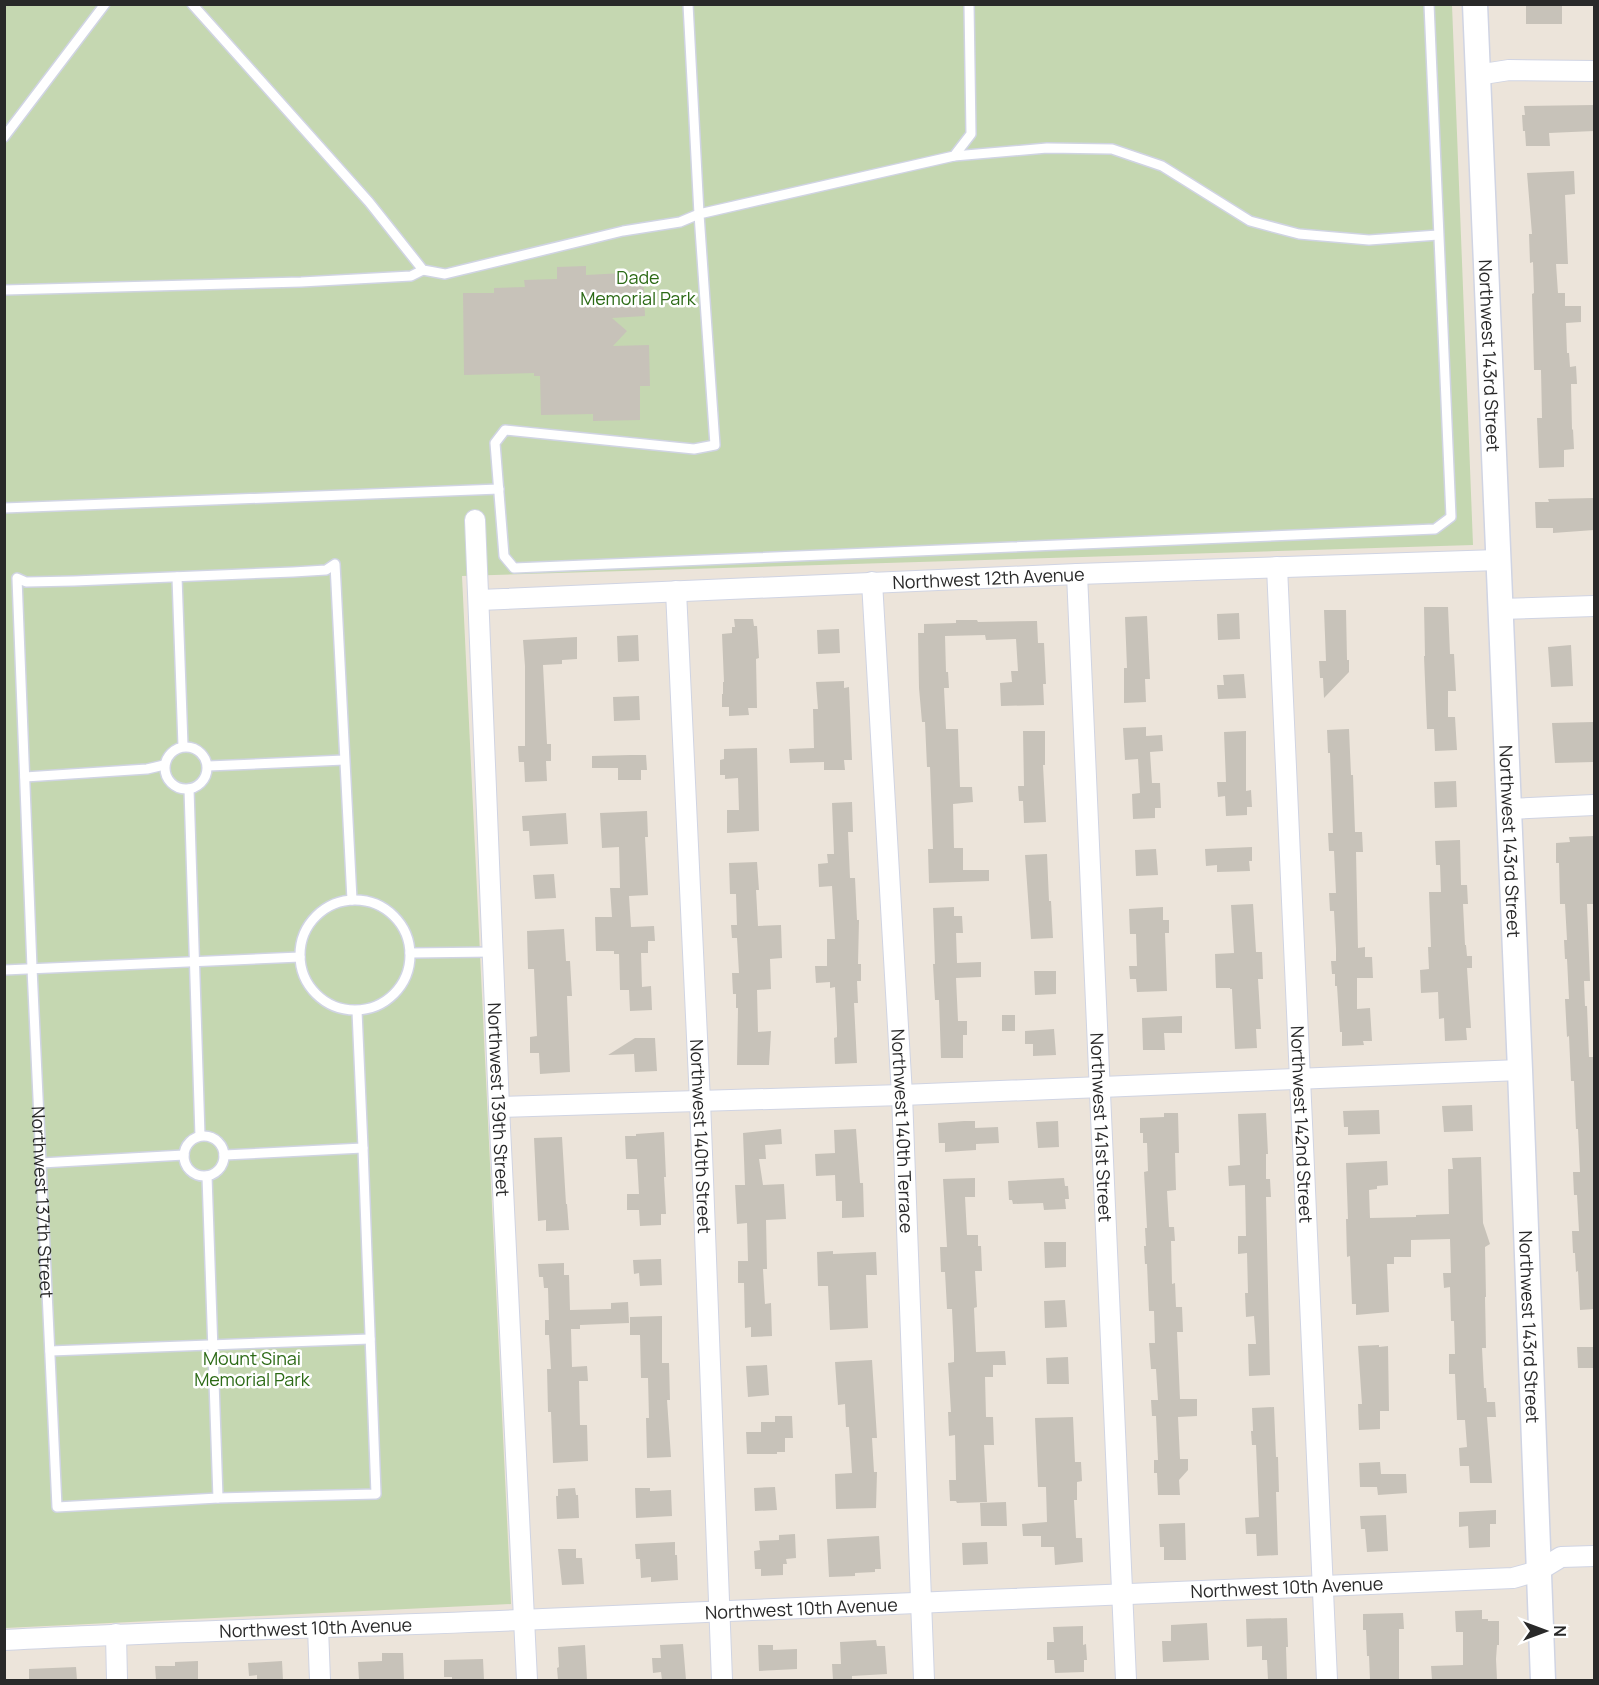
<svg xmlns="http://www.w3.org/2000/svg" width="1599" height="1685" font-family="Manrope,sans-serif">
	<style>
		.cemetery { fill: #c5d7b1 }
		.building { fill: #c7c2b9 }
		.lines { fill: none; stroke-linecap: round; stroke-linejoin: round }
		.service-casing { stroke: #d0d4e3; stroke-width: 12 }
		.minor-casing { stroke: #d0d4e3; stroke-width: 22 }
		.tertiary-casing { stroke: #d0d4e3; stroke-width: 27 }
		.service { stroke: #fff; stroke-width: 9 }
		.minor { stroke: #fff; stroke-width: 20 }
		.tertiary { stroke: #fff; stroke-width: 24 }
		.labels { text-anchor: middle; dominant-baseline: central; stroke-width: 5; stroke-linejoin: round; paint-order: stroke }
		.park-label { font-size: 18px; fill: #2c6a16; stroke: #fff }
		.street-label { font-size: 18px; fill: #292929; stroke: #fff }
	</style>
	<rect width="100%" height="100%" fill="#ece4da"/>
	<!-- cemetery -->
	<path class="cemetery" d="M4 5H1452L1473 545 462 576 511 1604 5 1628Z"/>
	<!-- building -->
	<path class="building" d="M1526 4H1562V24H1526Z
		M1594 105V131L1549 133 1550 146H1526L1525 131H1523L1522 115H1525L1524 106Z
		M1574 171 1575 194 1565 195 1568 264H1556L1558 293H1565V306H1581V322L1566 323 1567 353H1569L1570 367 1576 366 1577 384H1571L1572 430 1573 429 1574 449 1564 450V467L1539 468 1537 418H1542L1541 370H1534L1532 294 1534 293 1533 262 1530 263 1529 234H1532L1527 173Z
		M586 266V275L643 272 645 316 612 318 627 331 613 346 649 345 650 386H640V420L593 421V414L541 415 540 376H534V373L464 375 463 293H494V288L525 287 524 280 557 279V267Z
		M1594 498V530L1553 533V528H1536L1535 502H1549L1548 499Z
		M1424 607H1448L1450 654H1454L1456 691H1448V717H1455L1457 750 1435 751 1434 729H1427L1424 656H1425Z
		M1324 610H1346L1347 660H1349V672L1324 698 1323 678H1320L1319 661H1326Z
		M1239 613 1240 639 1218 640 1217 614Z
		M1147 616 1150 679H1145L1146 702 1124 703V668H1127L1125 617Z
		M734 619H753L754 626H757L759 658 756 659 757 708H748L749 715 729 716V707H722V694H723V682H724L722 634 732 633V627H735Z
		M956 620H977L978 622 1037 621 1038 643H1044L1046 684H1043L1044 705 1001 706 1000 683 1012 682 1011 671H1018L1016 639 986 640 985 635 945 636 946 672H948L949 688H944L946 729H958L960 787H972L973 802 953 804 954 848H963V870H989V881L929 883 928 849H933L930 767H927L925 722H922L919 688 918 633H924V624L956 623Z
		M839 629 840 653 818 654 817 630Z
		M638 635 639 661 618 662 617 636Z
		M577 637V659L562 660V664L543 665 547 744H551V761H546L547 781 525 782 524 762H519L518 746H525V666L523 640Z
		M1571 645 1573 686 1551 687 1548 647Z
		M1244 674 1246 698 1218 699 1217 685H1224L1223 675Z
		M844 681V688L849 687 852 760H844L845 770H824V762L790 763 789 749 814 748 813 709H818L816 682Z
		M639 696 640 720 614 721 613 697Z
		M1594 722V762L1555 763 1552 723Z
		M1146 727V736L1162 735 1163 751 1150 752 1152 783H1160L1161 808H1155V818L1133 819 1132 794 1140 793 1138 759 1125 760 1123 728Z
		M1349 729 1351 775H1353L1355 832H1362L1363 852H1356L1358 948 1365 947V957H1372L1373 978H1357V1009L1370 1008 1372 1041H1363L1364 1045 1342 1046V1032H1340L1337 986H1335V974H1332L1331 961H1336V949L1334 911H1330L1329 893H1336L1334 851H1329L1328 833H1333L1330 753H1328L1327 730Z
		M1023 731H1045V765H1043L1046 822 1024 823 1023 801H1019L1018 786H1024Z
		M1246 731V791L1251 790 1252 807H1247V815L1226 816 1225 796 1218 797 1217 782H1226L1224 732Z
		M757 748 759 831 727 833V810H739L738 778 725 779V775H720V760L724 759V749Z
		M630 755H646L647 770H641V780H618V768H592V756Z
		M1456 781 1457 807 1435 808 1434 782Z
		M852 802 853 832H848L850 878H855L857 920H859L858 964H861V981H857L858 1003H854L857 1063 835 1064 834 1038 837 1037V1028L835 987 830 988V982L816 983 815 966H827V939H835L832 886 819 887 818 864 828 863 827 854H834L832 803Z
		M647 811 648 837H645L648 895 629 896 631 927 654 926 655 941H648V953H641L642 987 651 986 652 1010 630 1011 629 990H620L619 954H614V951H596L595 917H612L610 888H620L619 847 602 848 600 813Z
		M566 813 568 844 530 846 529 831H523L522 816Z
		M1594 836V904H1587L1590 981H1584L1585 1006H1587L1589 1057H1593L1594 1085V1309L1580 1310 1578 1271 1576 1272 1575 1253H1573L1572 1231H1579L1577 1195H1574L1573 1172H1580L1578 1129H1576L1574 1081H1571L1569 1036 1567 1037 1565 999H1569L1567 959H1565L1564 940H1567L1565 904H1560L1559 863H1556V843L1570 842 1569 837Z
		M1460 840 1461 885H1467L1468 904H1463L1465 945H1466L1467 956H1472V968H1467L1471 1028H1466L1467 1040 1445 1041 1444 1018 1439 1019 1438 992 1421 993 1420 970 1429 969 1428 947H1431L1429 892H1441L1440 865H1436L1435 841Z
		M1252 847V861H1249L1250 871 1217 872V865L1206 866 1205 849Z
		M1156 849 1158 875 1136 876 1135 850Z
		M1047 854 1049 901H1051L1053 938 1031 939 1025 855Z
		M757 862 759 890H756L758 926 781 925 782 958 770 959 771 989 757 990 758 1032 771 1031 769 1065H737L738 1008H736V994H733L732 973H739L737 938H732L731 925H737L736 894H730L729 863Z
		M554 874 556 898 535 899 533 875Z
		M1253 904 1256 952H1262L1263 979H1258L1261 1029H1256L1257 1048 1235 1049 1232 989H1230V988H1216L1215 954 1234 953 1231 905Z
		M954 907V916H962L963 933H956L957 963 981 962V977L956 978 958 1021H967V1035H963V1058H941L939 1000H935L933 964H935L933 908Z
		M1163 907V920H1169V933H1165L1167 991 1137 992 1136 979H1130L1129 966H1137L1136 934H1130L1129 909Z
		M564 929 566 961H570L572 996H567L570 1072 540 1074 539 1053H530V1037L537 1036 534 969H528L527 931Z
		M1034 971H1056V994L1035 995Z
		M1002 1015H1015V1031H1002Z
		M1182 1016V1033H1164L1165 1050H1143L1142 1018Z
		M1054 1029 1056 1055 1033 1056V1044H1025V1031Z
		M635 1038H655L657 1071 635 1072 634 1054 608 1055Z
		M1472 1105 1473 1131 1444 1132 1442 1106Z
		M1379 1110 1380 1134 1348 1135V1127H1344L1343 1111Z
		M1164 1113H1178L1179 1153H1175L1176 1190 1167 1191 1169 1227H1174L1175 1241H1171L1172 1284 1175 1283 1176 1307H1182L1183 1332H1177L1180 1399H1197V1416L1178 1417 1180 1459H1188V1470L1179 1480 1180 1495H1158L1157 1473H1154V1460H1158L1156 1416H1152L1151 1400H1158L1156 1369H1151L1149 1343H1155L1154 1311H1149L1147 1264H1145L1144 1246H1146L1145 1228H1147L1144 1172 1148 1171 1147 1143H1143V1133H1140V1118L1164 1117Z
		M1266 1113 1268 1154H1266V1179H1270L1271 1197H1266L1270 1375 1249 1376 1248 1344H1256L1254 1316 1246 1317 1245 1293H1248L1247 1253 1238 1254V1236H1246L1245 1185 1229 1186 1228 1166 1240 1165 1238 1114Z
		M964 1121H975V1128L998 1127 999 1143 976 1144V1150L945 1152V1143H939L938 1123Z
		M1058 1121 1059 1147 1038 1148 1036 1122Z
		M781 1129 782 1144 765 1145 766 1159H759L763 1185 784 1184 786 1219 766 1220 767 1269H763L765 1304 771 1303 772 1336 751 1337V1327L745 1328 744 1283H738V1261H748L747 1223 737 1224 735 1185H745L743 1133Z
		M856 1129 860 1183H863L864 1217 842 1218V1201H836L835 1175 816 1176 815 1154 835 1153 834 1130Z
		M664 1132 666 1177H664L666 1214H661V1225L640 1226 639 1210H627V1194H639L637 1159H626L625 1136H636V1134Z
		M562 1137 566 1204H567L569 1230 546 1231V1220L538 1221 534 1138Z
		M1481 1157 1483 1223 1490 1244 1485 1247 1486 1297H1485L1486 1348H1482L1484 1388H1486L1487 1402H1495L1496 1417H1487L1492 1483H1470L1469 1466H1460L1459 1448 1467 1447 1465 1420H1457L1455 1374H1449V1354H1455L1454 1321H1451L1450 1287 1444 1288 1443 1273H1451L1450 1239 1411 1240V1257H1394V1264H1387L1389 1312 1356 1315V1304H1352L1350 1256 1347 1257 1346 1219H1348L1346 1163 1387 1161 1388 1185 1377 1186V1189L1369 1190 1370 1218 1416 1217V1215L1449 1214 1448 1169H1453L1452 1158Z
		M975 1178V1197H965L967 1235H978V1246H981L982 1271H975L977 1307 974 1308 976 1352 1005 1351 1006 1365H993V1377H985L986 1417H993L994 1445H984L987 1502 957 1503 956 1501H950L949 1480H956L955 1435 949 1436 948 1412H951L948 1363 954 1362V1353L952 1309H947L945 1272H941L940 1247H947L943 1179Z
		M1064 1178 1065 1186H1068L1069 1199H1065L1066 1209 1044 1210 1043 1203 1013 1204 1012 1200H1009L1008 1181Z
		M1044 1242H1066V1267L1045 1268Z
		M833 1251V1254L876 1252 877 1275H866L868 1328 830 1330 828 1286H818L817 1252Z
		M661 1259 662 1285 640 1286 639 1273 634 1274 633 1260Z
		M564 1263V1275H569L570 1310 611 1309V1303L628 1302 629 1323 580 1325V1329H571L572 1367 587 1366 588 1381H579L580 1425H587L588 1461 553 1463 551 1412H548L547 1369H551L549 1335H545V1320H549L548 1288H544L543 1277H539L538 1264Z
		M1065 1300 1067 1327 1045 1328 1044 1301Z
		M662 1316V1363H669L670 1400H667L671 1457 647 1458 646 1418H649L648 1378H641L640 1335H630V1317Z
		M1379 1345V1347L1388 1346 1389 1411H1380V1429L1359 1430 1358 1404H1362L1358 1346Z
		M1577 1347H1594V1368H1578Z
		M1068 1357 1069 1384H1047L1046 1358Z
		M872 1360 877 1438H872L874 1472H877L876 1508 836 1509 835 1474 852 1473 849 1427H846L845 1404 838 1405 835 1362Z
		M767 1365 769 1395 748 1397 746 1366Z
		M1274 1407 1276 1457H1278L1279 1492H1276L1278 1555 1257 1556 1256 1534H1246L1245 1518 1259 1517 1256 1445H1252L1251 1431H1253L1252 1408Z
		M775 1416H792L793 1438H785V1452H777V1454H747L746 1432H761V1422H775Z
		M1073 1417 1075 1462H1081L1082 1481 1077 1482V1500H1074L1076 1538H1082L1083 1562 1055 1565 1054 1547H1041V1536H1023L1022 1524 1047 1522 1046 1487H1038L1035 1418Z
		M1380 1462 1381 1474H1406L1407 1493 1378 1495 1377 1487H1360L1359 1463Z
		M775 1487 777 1510 755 1511 754 1488Z
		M575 1488 576 1495H578L579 1518 557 1519 556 1496H558V1489Z
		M635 1488H650V1491L671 1490 672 1516 636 1518Z
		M1006 1502 1007 1526H981L980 1503Z
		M1496 1510V1524H1490V1547L1469 1548 1468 1526 1459 1527V1512Z
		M1386 1515 1388 1551 1367 1552 1365 1529H1361L1360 1516Z
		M1185 1523 1186 1560H1164V1547H1160L1159 1524Z
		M795 1534 796 1558 786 1559 787 1564H783V1575L761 1576V1569H755L754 1551 760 1550 759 1541 779 1540V1535Z
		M879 1536 881 1569H875V1572L855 1573V1576L829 1577 827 1539Z
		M675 1542V1555H677L678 1580 651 1582V1577L641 1578 640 1559H636L635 1544Z
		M987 1542 988 1564 963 1565 962 1543Z
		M558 1549H576V1558H582L584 1584 562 1585Z
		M1482 1610V1619H1488V1621H1499V1645H1497L1496 1659 1497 1680H1432L1431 1666 1463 1665V1632H1456L1455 1611Z
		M1403 1613 1404 1629H1399V1680H1370L1369 1656H1367L1366 1630H1363V1614Z
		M1287 1618 1288 1647H1286L1287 1680H1268L1267 1660H1262V1646L1247 1647 1246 1619Z
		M1207 1623 1209 1660 1163 1662 1162 1641H1171V1625Z
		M1083 1626V1645L1086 1644 1087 1660H1084V1672L1055 1673 1054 1660H1047V1642H1054L1053 1627Z
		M876 1640 877 1646H885L887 1674 852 1676V1680H833L832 1664H841L840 1642Z
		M683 1644 686 1680H662L661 1672 653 1673 652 1658H661L660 1645Z
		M585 1645 587 1680H558L557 1668 559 1667 558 1647Z
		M758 1645H773V1650L797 1649V1669L759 1671Z
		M382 1653H403L404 1680H359L358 1662 382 1661Z
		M483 1659 484 1680H452V1677H444V1660Z
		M198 1661V1680H156L155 1666H175V1662Z
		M282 1661 283 1680H257V1675L249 1676 248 1663Z
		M76 1667 77 1680H29V1669Z"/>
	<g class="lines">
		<defs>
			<g id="service">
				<path d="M192 4 369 202 423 270 445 274 623 231 680 222 699 214 688 4"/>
				<path d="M969 4 971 134 954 156 699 214 715 445 694 449 505 430 495 443 504 556 514 568 1435 529 1451 517 1429 4"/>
				<path d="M4 137 105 4"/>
				<path d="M954 156 1047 148 1112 149 1162 166 1250 221 1299 234 1369 240 1438 235"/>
				<path d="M4 290 301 282 411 276 423 270"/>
				<path d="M4 508 499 489"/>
				<path d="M177 577 183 746"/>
				<circle cx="186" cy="768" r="21"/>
				<path d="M208 766 344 760"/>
				<path d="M25 777 147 769 164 765"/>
				<path d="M189 789 200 1136"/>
				<path id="s1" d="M352 900 335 564 326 570 293 572 74 581 26 582 17 578 32 968 57 1507 218 1498 376 1494 363 1148 357 1011"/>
				<circle cx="355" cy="955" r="55"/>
				<path d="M410 953 493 952"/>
				<path d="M4 970 300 957"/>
				<circle cx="204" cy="1156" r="20"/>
				<path d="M224 1155 363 1148"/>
				<path d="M41 1163 184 1155"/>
				<path d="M207 1176 218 1498"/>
				<path d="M50 1351 370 1339"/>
			</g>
			<g id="minor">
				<path d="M1477 75 1509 70 1594 71"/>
				<path id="s2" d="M475 520 499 1107 527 1680"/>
				<path id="s3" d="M1277 567 1327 1680"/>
				<path id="s4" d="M1077 574 1126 1680"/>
				<path id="s5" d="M872 582 902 1095 924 1680"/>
				<path id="s6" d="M676 591 700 1101 722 1680"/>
				<path id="s7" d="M479 600 1077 574 1498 560"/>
				<path d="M1500 609 1594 606"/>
				<path d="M1508 809 1594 805"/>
				<path d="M499 1107 902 1095 1520 1070"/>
				<path d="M318 1628 320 1680"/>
				<path d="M116 1634 117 1680"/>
				<path id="s8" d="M4 1640C176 1631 348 1627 520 1620 851 1607 1182 1590 1513 1578L1538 1571 1561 1557 1594 1556"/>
			</g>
			<g id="tertiary">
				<path id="s9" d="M1475 4 1520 1070 1543 1680"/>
			</g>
		</defs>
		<!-- service casing -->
		<use href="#service" class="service-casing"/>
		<!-- minor casing -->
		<use href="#minor" class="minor-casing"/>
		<!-- tertiary casing -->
		<use href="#tertiary" class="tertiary-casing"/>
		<!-- service -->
		<use href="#service" class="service"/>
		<!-- minor -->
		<use href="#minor" class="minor"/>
		<!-- tertiary -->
		<use href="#tertiary" class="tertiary"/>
	</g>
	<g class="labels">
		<!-- park labels -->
		<g class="park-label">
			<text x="638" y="277">Dade<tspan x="638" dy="21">Memorial Park</tspan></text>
			<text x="252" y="1358">Mount Sinai<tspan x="252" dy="21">Memorial Park</tspan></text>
		</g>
		<!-- street labels -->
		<g class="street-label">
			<text stroke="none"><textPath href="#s9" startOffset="352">Northwest 143rd Street</textPath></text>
			<text stroke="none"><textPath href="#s7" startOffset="510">Northwest 12th Avenue</textPath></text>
			<text stroke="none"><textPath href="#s9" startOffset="838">Northwest 143rd Street</textPath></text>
			<text stroke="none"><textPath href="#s2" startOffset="580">Northwest 139th Street</textPath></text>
			<text stroke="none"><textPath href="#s3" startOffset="558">Northwest 142nd Street</textPath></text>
			<text stroke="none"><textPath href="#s4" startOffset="554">Northwest 141st Street</textPath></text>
			<text stroke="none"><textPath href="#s5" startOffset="550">Northwest 140th Terrace</textPath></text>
			<text stroke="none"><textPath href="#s6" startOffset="546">Northwest 140th Street</textPath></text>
			<text stroke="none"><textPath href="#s1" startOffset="1282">Northwest 137th Street</textPath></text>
			<text stroke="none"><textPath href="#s9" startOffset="1324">Northwest 143rd Street</textPath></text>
			<text stroke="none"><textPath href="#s8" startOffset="1284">Northwest 10th Avenue</textPath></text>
			<text stroke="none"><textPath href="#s8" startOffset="798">Northwest 10th Avenue</textPath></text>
			<text stroke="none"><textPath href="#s8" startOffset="312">Northwest 10th Avenue</textPath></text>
		</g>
	</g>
	<!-- border -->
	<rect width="1599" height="1685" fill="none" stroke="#292929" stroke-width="12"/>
	<!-- north arrow -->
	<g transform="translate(1545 1631) rotate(90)" stroke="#ffffff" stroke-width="4.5" paint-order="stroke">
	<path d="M0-4.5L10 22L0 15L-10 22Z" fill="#292929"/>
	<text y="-9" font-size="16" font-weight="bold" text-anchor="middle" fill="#292929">N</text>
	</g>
</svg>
